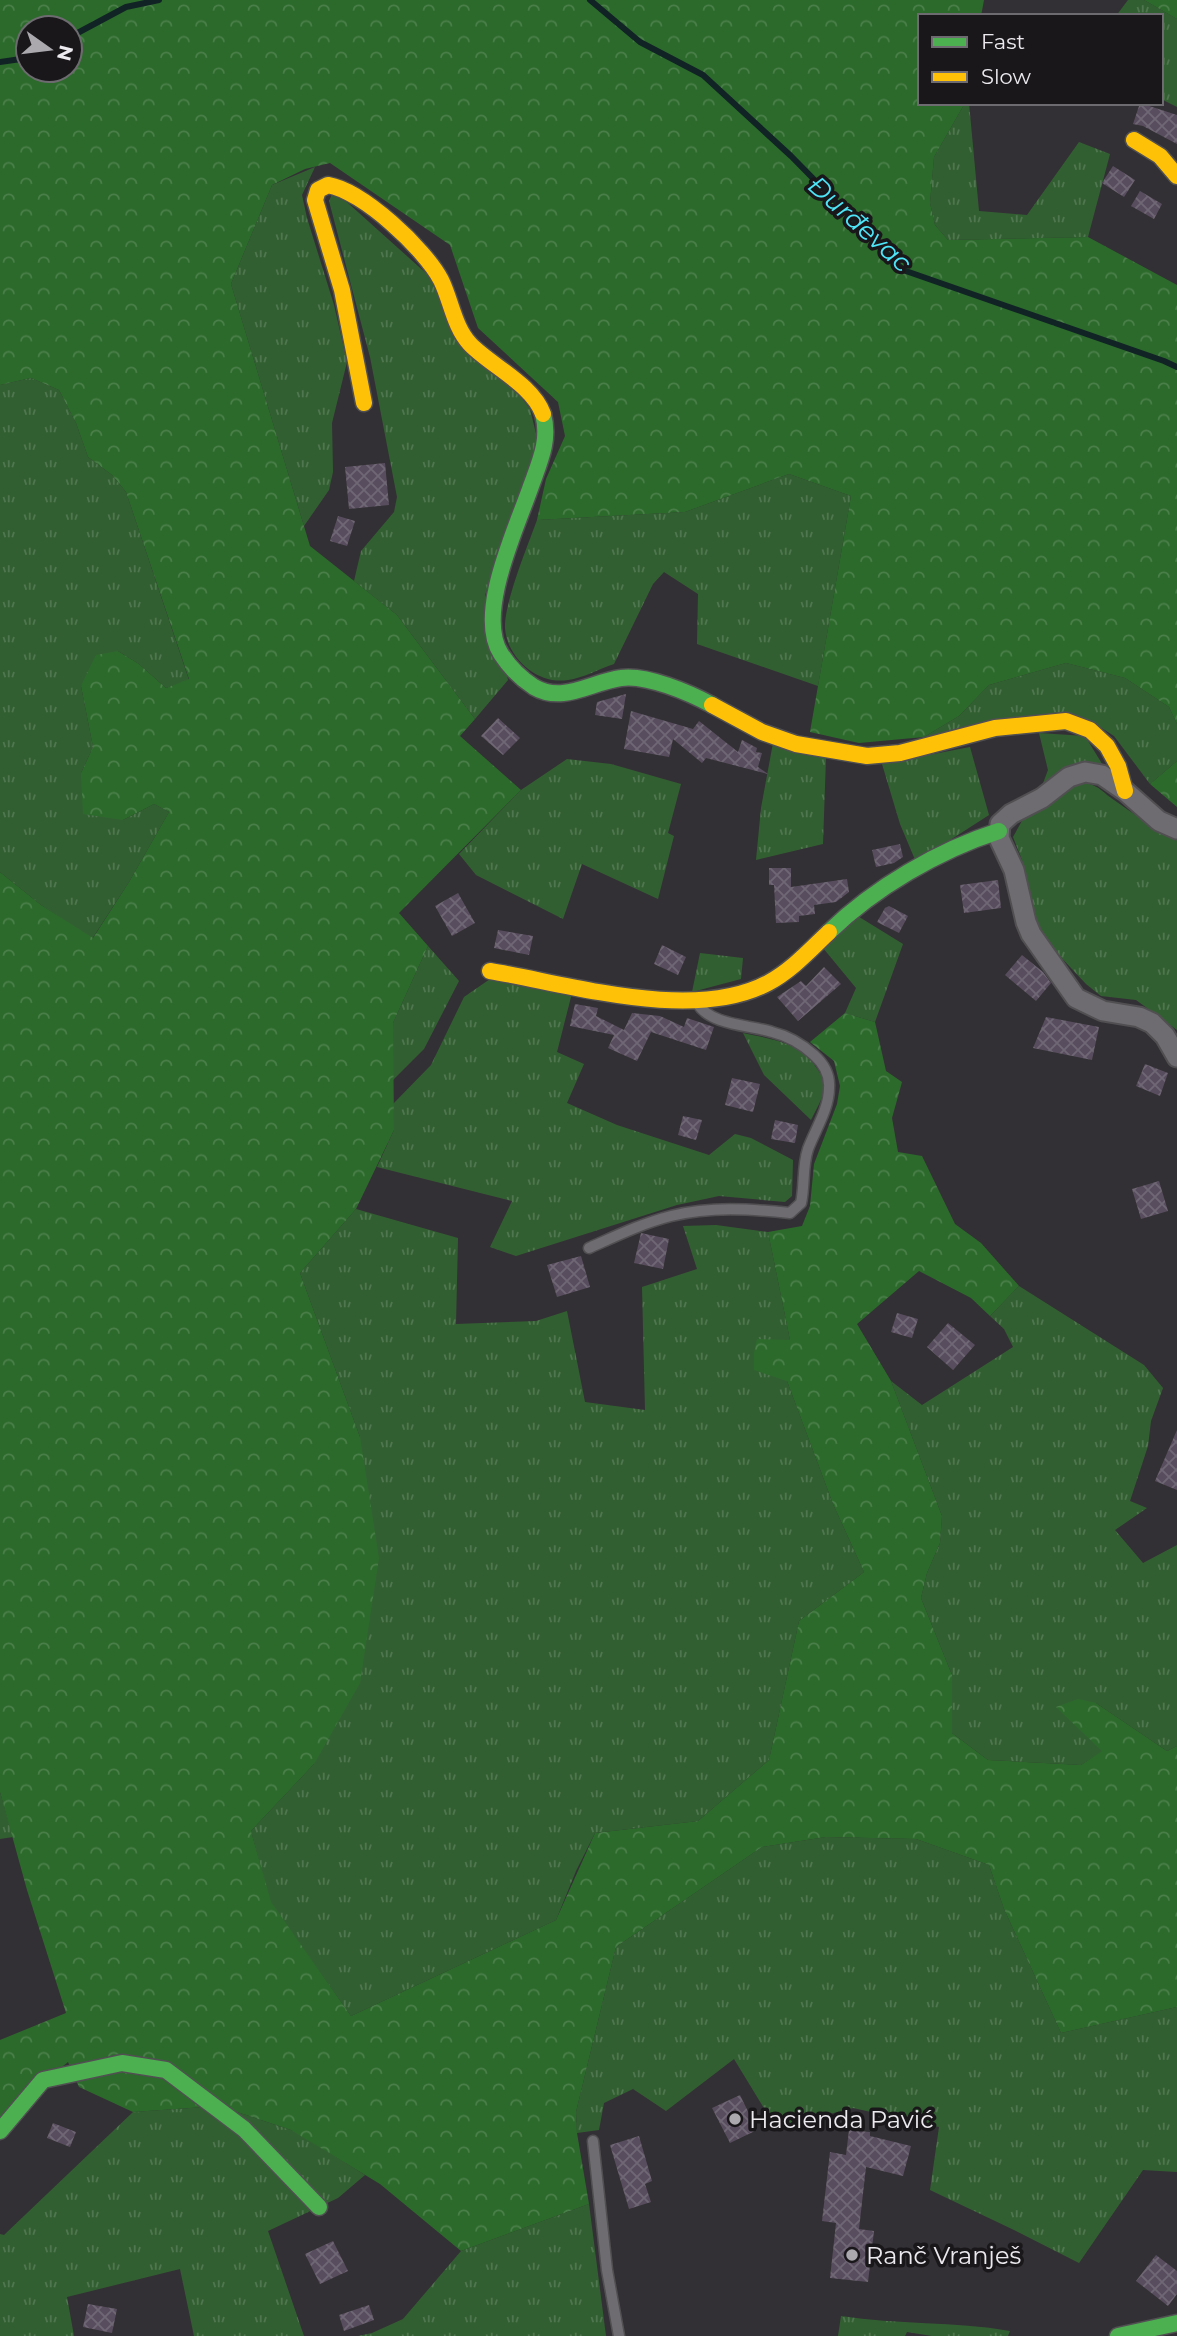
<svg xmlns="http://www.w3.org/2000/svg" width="1177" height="2336" font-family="Montserrat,sans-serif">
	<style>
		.grass { fill: url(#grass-tufts) }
		.forest { fill: url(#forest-crowns); fill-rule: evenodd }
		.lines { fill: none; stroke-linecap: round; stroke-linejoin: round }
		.stream { stroke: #112325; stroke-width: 6 }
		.building { fill: url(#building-cross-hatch) }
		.lane-casing { stroke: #514f52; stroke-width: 13 }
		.street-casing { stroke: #514f52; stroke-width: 23 }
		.fast-casing { stroke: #514f52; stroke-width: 19 }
		.slow-casing { stroke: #514f52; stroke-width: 19 }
		.lane { stroke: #6e6c70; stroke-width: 10 }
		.street { stroke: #6e6c70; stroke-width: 19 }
		.fast { stroke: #4caf50; stroke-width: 16 }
		.slow { stroke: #ffc107; stroke-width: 16 }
		.poi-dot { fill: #aca9ae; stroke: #1a171b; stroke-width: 2.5 }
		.labels { text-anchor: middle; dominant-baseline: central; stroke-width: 7; stroke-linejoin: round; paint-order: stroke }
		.poi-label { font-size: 24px; fill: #edeaef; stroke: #1a171b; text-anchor: start }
		.water-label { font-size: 26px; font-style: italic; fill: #4de6f8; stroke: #1a171b }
	</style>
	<defs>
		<pattern id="grass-tufts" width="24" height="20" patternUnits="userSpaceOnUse" patternTransform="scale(1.75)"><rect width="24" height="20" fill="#325f31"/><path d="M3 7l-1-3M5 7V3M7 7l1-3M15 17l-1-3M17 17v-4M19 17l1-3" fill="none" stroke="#50764f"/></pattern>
		<pattern id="forest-crowns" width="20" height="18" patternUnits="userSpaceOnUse" patternTransform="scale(1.75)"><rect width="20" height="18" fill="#2c6a2b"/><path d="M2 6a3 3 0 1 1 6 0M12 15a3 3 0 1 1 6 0" fill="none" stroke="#4b7f4a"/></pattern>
		<pattern id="building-cross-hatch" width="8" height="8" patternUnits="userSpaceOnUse" patternTransform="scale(1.75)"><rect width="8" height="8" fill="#584d5e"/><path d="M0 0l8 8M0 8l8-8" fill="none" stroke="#706775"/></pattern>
	</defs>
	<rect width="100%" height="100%" fill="#323034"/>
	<!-- grass -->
	<path class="grass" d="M1128 0H1144L1177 19V107L1161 99V16H1116Z
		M965 103H969L979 211 1027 215 1079 142 1110 154 1088 237 948 240 935 225 930 203 934 157Z
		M315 167 302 195 307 218 334 305 347 362 332 423 333 472 329 490 304 526 231 284 272 185Z
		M332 194 339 195 428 275 530 409 539 446 485 595 508 680 475 719 397 615 354 581 361 551 394 512 397 497 370 357 329 201Z
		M31 378 59 390 76 423 88 457 112 475 126 492 189 680 166 688 139 664 118 651 81 686 93 747 81 773 123 820 154 804 169 812 129 882 92 939 41 905 0 872V385Z
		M789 474 851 496 818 686 697 644 698 594 664 572 653 584 614 664C599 669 583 678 568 680 538 685 507 658 505 628 504 603 528 545 537 520L685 512Z
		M1066 663 1125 678 1169 707 1177 724V761L1150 784 1114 736 1094 723 924 737 959 716 989 685Z
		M1039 733 1085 736 1104 767 1042 786 1048 770Z
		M773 743 826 757 823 844 756 860 761 808Z
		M970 747 989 815 916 862 900 824 882 764Z
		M567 759 611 764 681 784 668 833 674 836 658 899 582 864 563 919 476 875 459 854 521 790Z
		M1085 783C1100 786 1102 792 1114 800 1134 814 1153 828 1177 836V1030L1136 1000 1101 996 1086 984 1056 952 1038 925 1022 860 1013 837 1023 819 1053 802 1076 784Z
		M856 915 903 944 875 1022 845 1013 856 988 823 948Z
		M428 946 459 981 424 1049 392 1081 393 1023Z
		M700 953 743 958 741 979 692 992Z
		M493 977 572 993 557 1052 584 1064 567 1103 617 1125 709 1155 735 1134 751 1138 793 1160 792 1196 785 1202 719 1196 677 1205 516 1256 490 1247 512 1201 377 1167 394 1130 393 1104 431 1065 464 997Z
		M743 1033C771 1039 802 1042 818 1070 821 1075 824 1079 824 1084 825 1096 816 1109 811 1120L764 1075Z
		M356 1209 458 1238 456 1324 536 1321 567 1311 585 1402 645 1410 642 1287 697 1269 683 1226 716 1225 768 1232 790 1340 787 1381 833 1504 864 1572 799 1621 769 1760 698 1821 595 1833 576 1871 556 1920 351 2016 270 1902 251 1831 314 1764 360 1437 300 1273Z
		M1019 1286 1144 1365 1163 1388 1151 1421 1148 1446 1130 1501 1147 1508 1115 1530 1143 1563 1177 1545V1746L1167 1751 1096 1703 1103 1751 1081 1765 988 1760 952 1733V1675L921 1598 927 1573 940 1543 942 1516 891 1381 922 1405 1013 1347 1004 1329 990 1316Z
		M0 1792 13 1837 0 1839Z
		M826 1837 916 1839 989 1865 1004 1909 1061 2033 1177 2007V2172L1143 2170 1079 2263 1014 2230 930 2190 939 2127 853 2108 776 2128 734 2059 666 2111 633 2089 604 2103 599 2130 577 2133 576 2112 616 1947 762 1847Z
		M219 2106 294 2131 365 2175 338 2198 268 2231 304 2336H194L180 2269 67 2297 74 2336H0V2234L4 2235 133 2112Z
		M589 2204 606 2336H358L372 2333 403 2319 461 2251Z
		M841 2316C897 2325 954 2321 1010 2331L1008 2336H932L907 2332 905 2336H838Z"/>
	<!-- forest -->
	<path class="forest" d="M0 0H984L981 16H920V103H965L934 157 930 203 935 225 948 240 1088 237 1177 285V724L1169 707 1125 678 1066 663 989 685 959 716 924 737 859 743 810 732 851 496 789 474 685 512 537 520 546 479 565 436 558 402 478 328 450 245 330 163 305 169 272 185 231 284 310 546 397 615 475 719 460 736 521 790 399 913 428 946 393 1023 394 1130 356 1209 300 1273 360 1437 379 1558 360 1683 314 1764 251 1831 271 1902 351 2016 556 1920 595 1833 698 1821 769 1760 799 1621 864 1572 833 1504 787 1381 754 1370V1353L757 1339 790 1340 768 1232 802 1226 810 1206 814 1164 837 1104 840 1086 834 1061 810 1042 845 1013 875 1022 886 1071 902 1082 892 1118 898 1152 922 1156 955 1224 981 1243 1019 1286 990 1316 971 1298 919 1271 857 1324 891 1381 942 1516 940 1543 927 1573 921 1598 952 1675V1733L988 1760 1081 1765 1102 1751 1056 1707 1078 1699 1096 1703 1167 1751 1177 1746V2007L1061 2033 1004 1909 989 1865 916 1839 826 1837 762 1847 616 1947 576 2112 577 2133 589 2204 461 2251 380 2184 291 2130 219 2106 133 2112 79 2087 68 2062 0 2118V2040L66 2013 27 1890 0 1792V872L41 905 93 938 129 882 169 812 154 804 123 820 83 814 81 773 93 747 81 686 96 655 118 651 139 664 166 688 189 679 126 492 112 475 88 457 76 423 59 390 31 378 0 385ZM28 28H70V70H28Z
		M1144 0H1177V19Z
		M1177 761V807L1150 784Z"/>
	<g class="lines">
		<!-- stream -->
		<path class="stream" d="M590 0 640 42 703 75 791 156 903 270 1164 361 1177 367
			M70 37 126 7 159 0
			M0 62 28 58"/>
	</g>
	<!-- building -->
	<path class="building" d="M1140 103 1177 115V144L1143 126 1133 124Z
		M1113 166 1135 180 1124 197 1102 183Z
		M1140 191 1162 204 1154 219 1131 206Z
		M385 463 389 505 349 509 345 467Z
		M338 516 355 521 347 546 330 541Z
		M626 694 622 719 595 715 597 702Z
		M631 711 693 729 699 721 738 752 742 740 757 748 756 752 762 753 758 767 768 774 706 758 702 763 673 739 669 757 624 749Z
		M498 718 520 738 503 755 481 736Z
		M900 844 903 857 894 863 876 867 872 850Z
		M769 868H791V887L847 879 849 892 836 902 814 905 815 914 799 916V922L776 923 774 885H769Z
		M998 880 1001 908 964 913 960 885Z
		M458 893 475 923 452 936 435 906Z
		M889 906 908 916 899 933 877 922 885 908Z
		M498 930 533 936 529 955 494 948Z
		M662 945 686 957 678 975 654 964Z
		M1022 955 1043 972 1051 983 1036 1001 1005 975Z
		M824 967 841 984 798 1021 777 997 801 981 806 986Z
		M575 1004 598 1008 596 1016 624 1030 632 1013 660 1016 684 1027 687 1018 714 1027 706 1050 651 1032 637 1061 608 1048 614 1035 570 1026Z
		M1046 1017 1099 1027 1092 1060 1033 1048Z
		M1145 1064 1168 1073 1160 1096 1136 1086Z
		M732 1078 760 1084 753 1112 725 1105Z
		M683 1116 702 1120 696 1140 678 1135Z
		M775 1120 798 1125 795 1143 771 1139Z
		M1159 1181 1168 1211 1141 1219 1132 1189Z
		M641 1233 669 1239 663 1269 634 1263Z
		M581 1256 590 1287 557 1297 547 1265Z
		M897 1313 918 1319 912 1338 891 1332Z
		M948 1323 975 1345 953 1370 927 1347Z
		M1177 1430V1490L1155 1481Z
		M740 2095 757 2130 730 2143 712 2108Z
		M53 2123 76 2132 70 2147 47 2138Z
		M849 2130 870 2132V2136L911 2146 903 2176 866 2167 859 2229 874 2231 868 2282 830 2278 836 2223 822 2221 830 2152 846 2155Z
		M639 2136 652 2181 645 2184 651 2202 629 2209 610 2145Z
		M333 2241 348 2271 320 2284 305 2254Z
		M1156 2255 1177 2271V2294L1168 2306 1136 2281Z
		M88 2304 117 2309 112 2333 83 2327Z
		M369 2305 374 2320 344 2331 339 2315Z"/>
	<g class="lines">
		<defs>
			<path id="lane" d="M589 1248C616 1236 643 1223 671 1216 711 1206 750 1209 790 1213L801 1203C805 1185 802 1167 808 1149 815 1130 829 1109 829 1088 830 1075 824 1064 814 1055 802 1044 788 1036 772 1032 750 1025 710 1025 698 1004
				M593 2141 607 2270 619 2336"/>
			<path id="street" d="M1177 829 1159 821 1125 791 1102 775 1085 772 1069 777 1042 798 1011 814 1000 824 999 838 1014 870 1026 922 1031 934 1076 998 1103 1011 1139 1017 1152 1023 1165 1036 1177 1057"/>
			<path id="fast" d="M543 414C550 440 540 461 531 486 517 527 475 614 501 654 510 668 520 678 534 687 563 704 591 682 621 678 646 674 690 693 712 705
				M829 932C874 888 939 850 999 831
				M0 2131 43 2080 122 2063 166 2070 244 2129 319 2207
				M1118 2336 1177 2323"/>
			<path id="slow" d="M1134 140 1160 156 1177 176
				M364 403 342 290 315 200 318 190 328 185C363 191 425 249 441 280 451 300 454 327 470 344 491 366 532 384 543 414
				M712 705 762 732 796 744 867 756 900 753 995 728 1066 721 1090 730 1107 746 1118 766 1125 791
				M490 971C569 984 693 1023 768 983 792 970 810 950 829 932"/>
		</defs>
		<!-- lane casing -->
		<use href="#lane" class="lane-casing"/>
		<!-- street casing -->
		<use href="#street" class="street-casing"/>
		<!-- fast casing -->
		<use href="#fast" class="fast-casing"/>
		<!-- slow casing -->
		<use href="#slow" class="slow-casing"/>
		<!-- lane -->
		<use href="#lane" class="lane"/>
		<!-- street -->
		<use href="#street" class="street"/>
		<!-- fast -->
		<use href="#fast" class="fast"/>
		<!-- slow -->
		<use href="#slow" class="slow"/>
	</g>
	<!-- markers -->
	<g class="poi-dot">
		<circle cx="735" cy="2119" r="7"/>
		<circle cx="852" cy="2255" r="7"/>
	</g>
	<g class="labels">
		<!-- poi labels -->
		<g class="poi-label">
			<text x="749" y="2119">Hacienda Pavić</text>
			<text x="866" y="2255">Ranč Vranješ</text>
		</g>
		<!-- water labels -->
		<g class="water-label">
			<text transform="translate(860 224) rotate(42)">Đurđevac</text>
		</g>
	</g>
	<!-- legend -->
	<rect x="918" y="14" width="245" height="91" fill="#1a171b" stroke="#6e6b70" stroke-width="2"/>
	<rect x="932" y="37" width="35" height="10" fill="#4caf50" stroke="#6e6b70" stroke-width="2"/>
	<text x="981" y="49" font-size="21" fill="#edeaef">Fast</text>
	<rect x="932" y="72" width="35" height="10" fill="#ffc107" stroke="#6e6b70" stroke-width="2"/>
	<text x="981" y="84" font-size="21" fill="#edeaef">Slow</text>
	<!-- north arrow -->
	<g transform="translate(49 49) rotate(104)"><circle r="33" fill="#1a171b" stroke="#6e6b70" stroke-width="2"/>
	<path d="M0-5L12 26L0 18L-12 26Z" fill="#aca9ae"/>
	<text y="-10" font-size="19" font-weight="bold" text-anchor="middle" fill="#edeaef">N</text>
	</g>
</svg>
